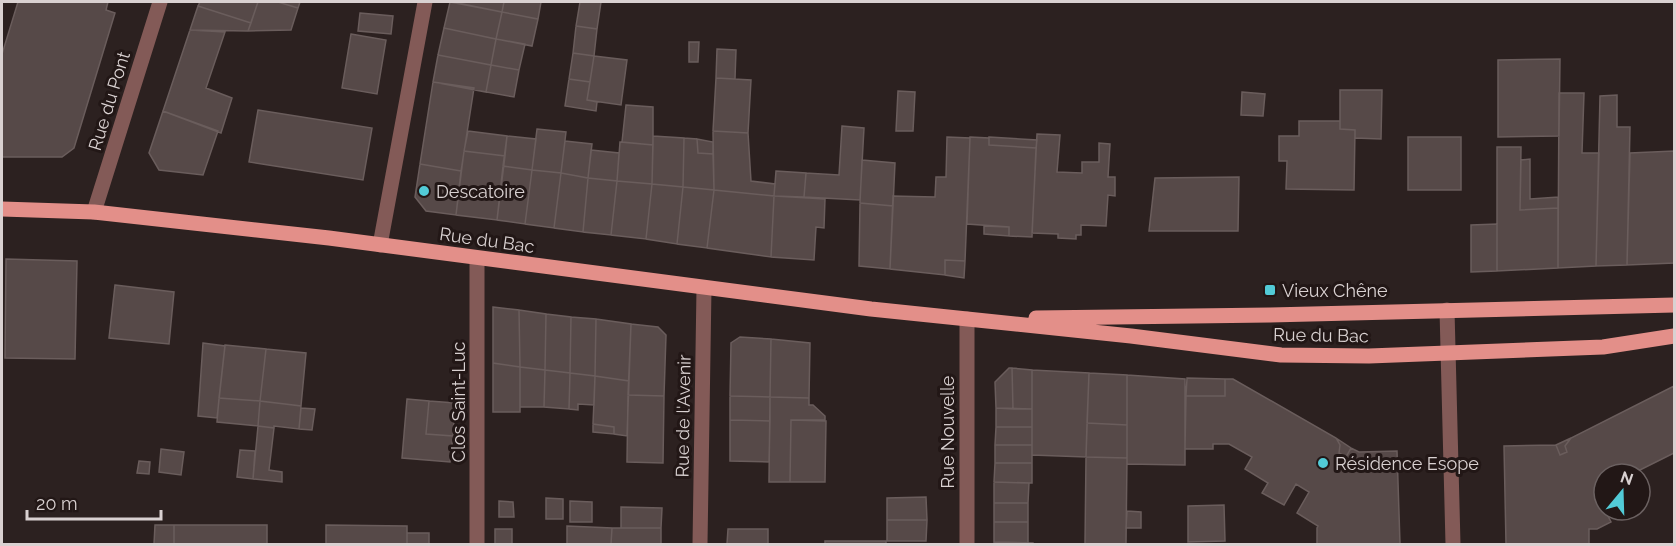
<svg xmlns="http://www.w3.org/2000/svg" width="1676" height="546" font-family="Raleway,sans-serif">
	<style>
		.building { fill: #564948; stroke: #6a5d5c; stroke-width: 1.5 }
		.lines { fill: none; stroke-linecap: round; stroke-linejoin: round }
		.minor { stroke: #835a57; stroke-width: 15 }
		.major { stroke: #e38f89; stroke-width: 15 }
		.poi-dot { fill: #52cbd7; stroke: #221716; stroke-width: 2 }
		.labels { text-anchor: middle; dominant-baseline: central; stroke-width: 6; stroke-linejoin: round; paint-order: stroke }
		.street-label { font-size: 18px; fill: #d9d1d1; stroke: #221716 }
		.poi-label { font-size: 18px; fill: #d9d1d1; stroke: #221716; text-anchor: start }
	</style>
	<rect width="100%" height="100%" fill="#2c2120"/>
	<!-- building -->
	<path class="building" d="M18 2H108L106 10 115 13 74 148 62 157H2V54Z
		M200 2H258L251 23 198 6Z
		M258 2H278L298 8 291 30 248 31Z
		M278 2H300L298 8Z
		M450 2 502 12 496 39 444 28Z
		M453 2H504L502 12Z
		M504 2H541L538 19 502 12Z
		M580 2H601L597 29 576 26Z
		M198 6 251 23 248 31 190 30Z
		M502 12 538 19 532 46 496 39Z
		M360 13 393 16 391 34 358 31Z
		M576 26 597 29 594 56 573 53Z
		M444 28 496 39 491 65 438 55Z
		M190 30 225 32 206 88 232 98 221 133 163 111Z
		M351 34 386 40 377 94 342 88Z
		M496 39 525 44 519 70 491 65Z
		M689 42H699L698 62H689Z
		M717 49 736 50 735 79 716 78Z
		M573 53 594 56 590 82 569 79Z
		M438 55 491 65 486 92 433 82Z
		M594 56 627 60 621 105 587 100Z
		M1560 59 1559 136 1498 137V60Z
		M491 65 519 70 514 97 486 92Z
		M716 78 751 80 748 133 713 131Z
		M569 79 590 82 587 100 597 102 596 111 565 106Z
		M433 82 474 88 461 171 420 164Z
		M1340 90H1382L1381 139 1355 138V130L1340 129Z
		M898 91 915 92 913 131H896Z
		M1242 92 1265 94 1263 116 1241 115Z
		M1559 93H1584L1582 153H1599L1596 266 1558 268Z
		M1617 95V127H1630L1627 265 1596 266 1600 96Z
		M626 105 653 107V145L622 142Z
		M258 110 372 128 363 180 249 162Z
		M163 111 218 131 203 175 159 170 149 153Z
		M1299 121H1340V129L1355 130 1354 190 1286 189 1287 161H1279V136H1299Z
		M842 126 864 128 860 200 804 197 806 173 839 175Z
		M537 129 566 132 561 173 532 170Z
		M468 131 507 136 505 156 464 151Z
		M713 131 748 133 751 181 775 184 774 196 714 190Z
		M1037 134 1060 135 1057 172 1082 173V162H1099V143L1110 144 1108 177H1115V196L1108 195 1106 226 1081 225V235H1076V239L1058 238V234L1032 233Z
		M507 136 536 139 532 170 503 166Z
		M653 136 684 138 683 187 652 184Z
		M947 137 970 138 965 261 945 260V275L890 269 893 196 935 197 936 177H946Z
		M970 137 989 138V145L1036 148 1032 237 1009 236V227L967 224Z
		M989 137 1037 140 1036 148 989 145Z
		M1408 137H1461V190H1408Z
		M684 138 697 139 698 153 713 154 714 190 683 187Z
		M697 139 713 142V154L698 153Z
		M565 141 592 144 588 178 561 173Z
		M620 142 653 145 652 184 617 181Z
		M1497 147H1521L1520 210 1558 208V268L1497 271Z
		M591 150 619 153 617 181 588 178Z
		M464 151 505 156 497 220 456 215Z
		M1674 151V263L1627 265 1630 153Z
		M1530 159V199L1558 197V208L1520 210 1521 160Z
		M862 160 895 163 893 206 860 203Z
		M420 164 461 171 456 215 426 211 415 197Z
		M503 166 532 170 525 224 497 220Z
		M532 170 561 173 554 228 525 224Z
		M776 171 806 173 804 197 774 196Z
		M561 173 588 178 583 232 554 228Z
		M1239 177 1238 231H1149L1155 178Z
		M588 178 617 181 611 235 583 232Z
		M617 181 652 184 646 239 611 235Z
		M652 184 683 187 677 244 646 239Z
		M683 187 714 190 707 248 677 244Z
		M714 190 774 196 771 257 707 248Z
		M774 196 825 199 824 228 816 227 814 260 771 257Z
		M860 203 893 206 890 269 859 266Z
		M1497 224V271L1471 272V225Z
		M984 226 1009 227V236L984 234Z
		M6 259 77 261 75 359 5 358Z
		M945 260 965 261 964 278 945 275Z
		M115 285 174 292 169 344 109 338Z
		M493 307 519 310 520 367 493 363Z
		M519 310 546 314 545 370 520 367Z
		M546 314 571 317 570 373 545 370Z
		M571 317 596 319 595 376 570 373Z
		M596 319 631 324 629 381 595 376Z
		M631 324 658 327 666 335 664 396 628 395Z
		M740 337 771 339 770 397 730 396 731 343Z
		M771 339 810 343 809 398 770 397Z
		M203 343 225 346 217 418 198 416Z
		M225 345 266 349 260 401 219 398Z
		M266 349 306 353 301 406 260 401Z
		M493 363 520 367V412H493Z
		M520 367 545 370 544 407H520Z
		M1009 368H1012L1013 409 996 408 995 382Z
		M1012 368 1032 370V409H1013Z
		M545 370 570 373 569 409 544 407Z
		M1032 370 1089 373 1086 457 1032 455Z
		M570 373 595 376 594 405 578 404V410L569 409Z
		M1089 373 1127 375V425L1087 423Z
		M1127 375 1185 379V465L1127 464Z
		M595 376 629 381 627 436 614 434V427L593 424Z
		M1187 378 1225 379V396H1186Z
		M1225 379H1233L1336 438 1340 445 1339 453 1346 457 1351 448 1359 452 1397 451 1400 544H1317V528L1318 526 1297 513 1309 492 1296 484 1284 505 1262 493 1268 483 1245 469 1252 457 1229 444H1213V449H1185L1186 396H1225Z
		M1674 386V453L1632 474H1604V488L1596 492 1611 522 1597 529H1589V544H1506L1504 446 1556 445 1560 455 1567 452 1565 446 1571 438Z
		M628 395 664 396 663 463 627 462Z
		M730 396 770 397V421L730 420Z
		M770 397 809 398V405H813L825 416V420H791L790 482H769Z
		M219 398 260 401 258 426 217 422Z
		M407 399 429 401 426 434 453 436 450 462 402 458Z
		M260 401 301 406 299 429 274 426V428L258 426Z
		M429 401 455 403 453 436 426 434Z
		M301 408 315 409 312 430 299 429Z
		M996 408 1032 409V427H996Z
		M730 420 770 421 769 462 730 461Z
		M791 420 826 421 825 482H790Z
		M1087 423 1127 425V458L1086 457Z
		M593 424 614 427V434L593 432Z
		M258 426 274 428 269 470 282 472V482L253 479Z
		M996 427H1032V445H995Z
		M1336 438 1351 448 1346 457 1339 453 1340 445Z
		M1571 438 1565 446 1567 452 1560 455 1556 445Z
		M995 445H1032V463H995Z
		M161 449 184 452 181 475 159 472Z
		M240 450 255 451 253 479 237 477Z
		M1086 457 1127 458 1126 544H1085Z
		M139 461 150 462 149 474 137 473Z
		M995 463H1032V483L994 482Z
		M994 482 1029 483 1028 503H994Z
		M926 497 927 520H887V498Z
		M546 498 563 499V519H546Z
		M499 501 513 502 514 517H499Z
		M570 501 592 502V522H570Z
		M994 503H1028V522H994Z
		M1224 505 1225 541 1188 542V506Z
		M621 507 662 508 661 528H621Z
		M1127 511 1141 512V528H1126Z
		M887 520H927L926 541H887Z
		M994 522H1028V543L994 542Z
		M155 525H174V544H154Z
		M174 525H267V544H174Z
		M326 525 407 526V544H326Z
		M567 526 612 528 611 544H567Z
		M612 528H661V544H611Z
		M495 529H512V544H495Z
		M728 529H768V544H727Z
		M407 533H429V544H407Z
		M825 541H886V544H825Z
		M994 542 1033 543V544H994Z"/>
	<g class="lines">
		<!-- minor -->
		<path class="minor" d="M94 212 160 2
			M380 245 425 2
			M1447 310 1453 544
			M477 544V259
			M700 544 704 288
			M967 544V319"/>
		<!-- major -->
		<path class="major" d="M2 209 94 212 329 238 871 309 1131 336 1281 355 1369 356 1603 347 1674 336
			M1036 318 1270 315 1674 305"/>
	</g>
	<!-- markers -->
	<g class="poi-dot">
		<circle cx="424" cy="191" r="6"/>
		<rect x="1264" y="284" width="12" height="12" rx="3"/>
		<circle cx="1323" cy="463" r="6"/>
	</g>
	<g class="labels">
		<!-- street labels -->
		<g class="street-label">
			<text transform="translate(109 101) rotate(-73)">Rue du Pont</text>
			<text transform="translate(487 240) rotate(8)">Rue du Bac</text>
			<text transform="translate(1321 335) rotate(1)">Rue du Bac</text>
			<text transform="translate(458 402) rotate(-90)">Clos Saint-Luc</text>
			<text transform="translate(683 416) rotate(-89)">Rue de l'Avenir</text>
			<text transform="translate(947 432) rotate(-90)">Rue Nouvelle</text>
		</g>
		<!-- poi labels -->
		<g class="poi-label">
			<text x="436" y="191">Descatoire</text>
			<text x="1282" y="290">Vieux Chêne</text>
			<text x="1335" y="463">Résidence Esope</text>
		</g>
	</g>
	<!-- border -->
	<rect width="1676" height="546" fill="none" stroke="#d9d1d1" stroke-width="6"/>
	<!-- north arrow -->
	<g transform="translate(1622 492) rotate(19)"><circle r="28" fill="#221716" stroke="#6b6161" stroke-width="1.5"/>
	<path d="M0-4.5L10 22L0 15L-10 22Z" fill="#52cbd7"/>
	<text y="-9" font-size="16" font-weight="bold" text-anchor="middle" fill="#d9d1d1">N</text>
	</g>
	<!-- scale -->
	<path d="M27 510v9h134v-9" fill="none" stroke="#d9d1d1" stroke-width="3"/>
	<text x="36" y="510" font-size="18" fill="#d9d1d1" stroke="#221716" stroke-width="4.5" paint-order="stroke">20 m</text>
</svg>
